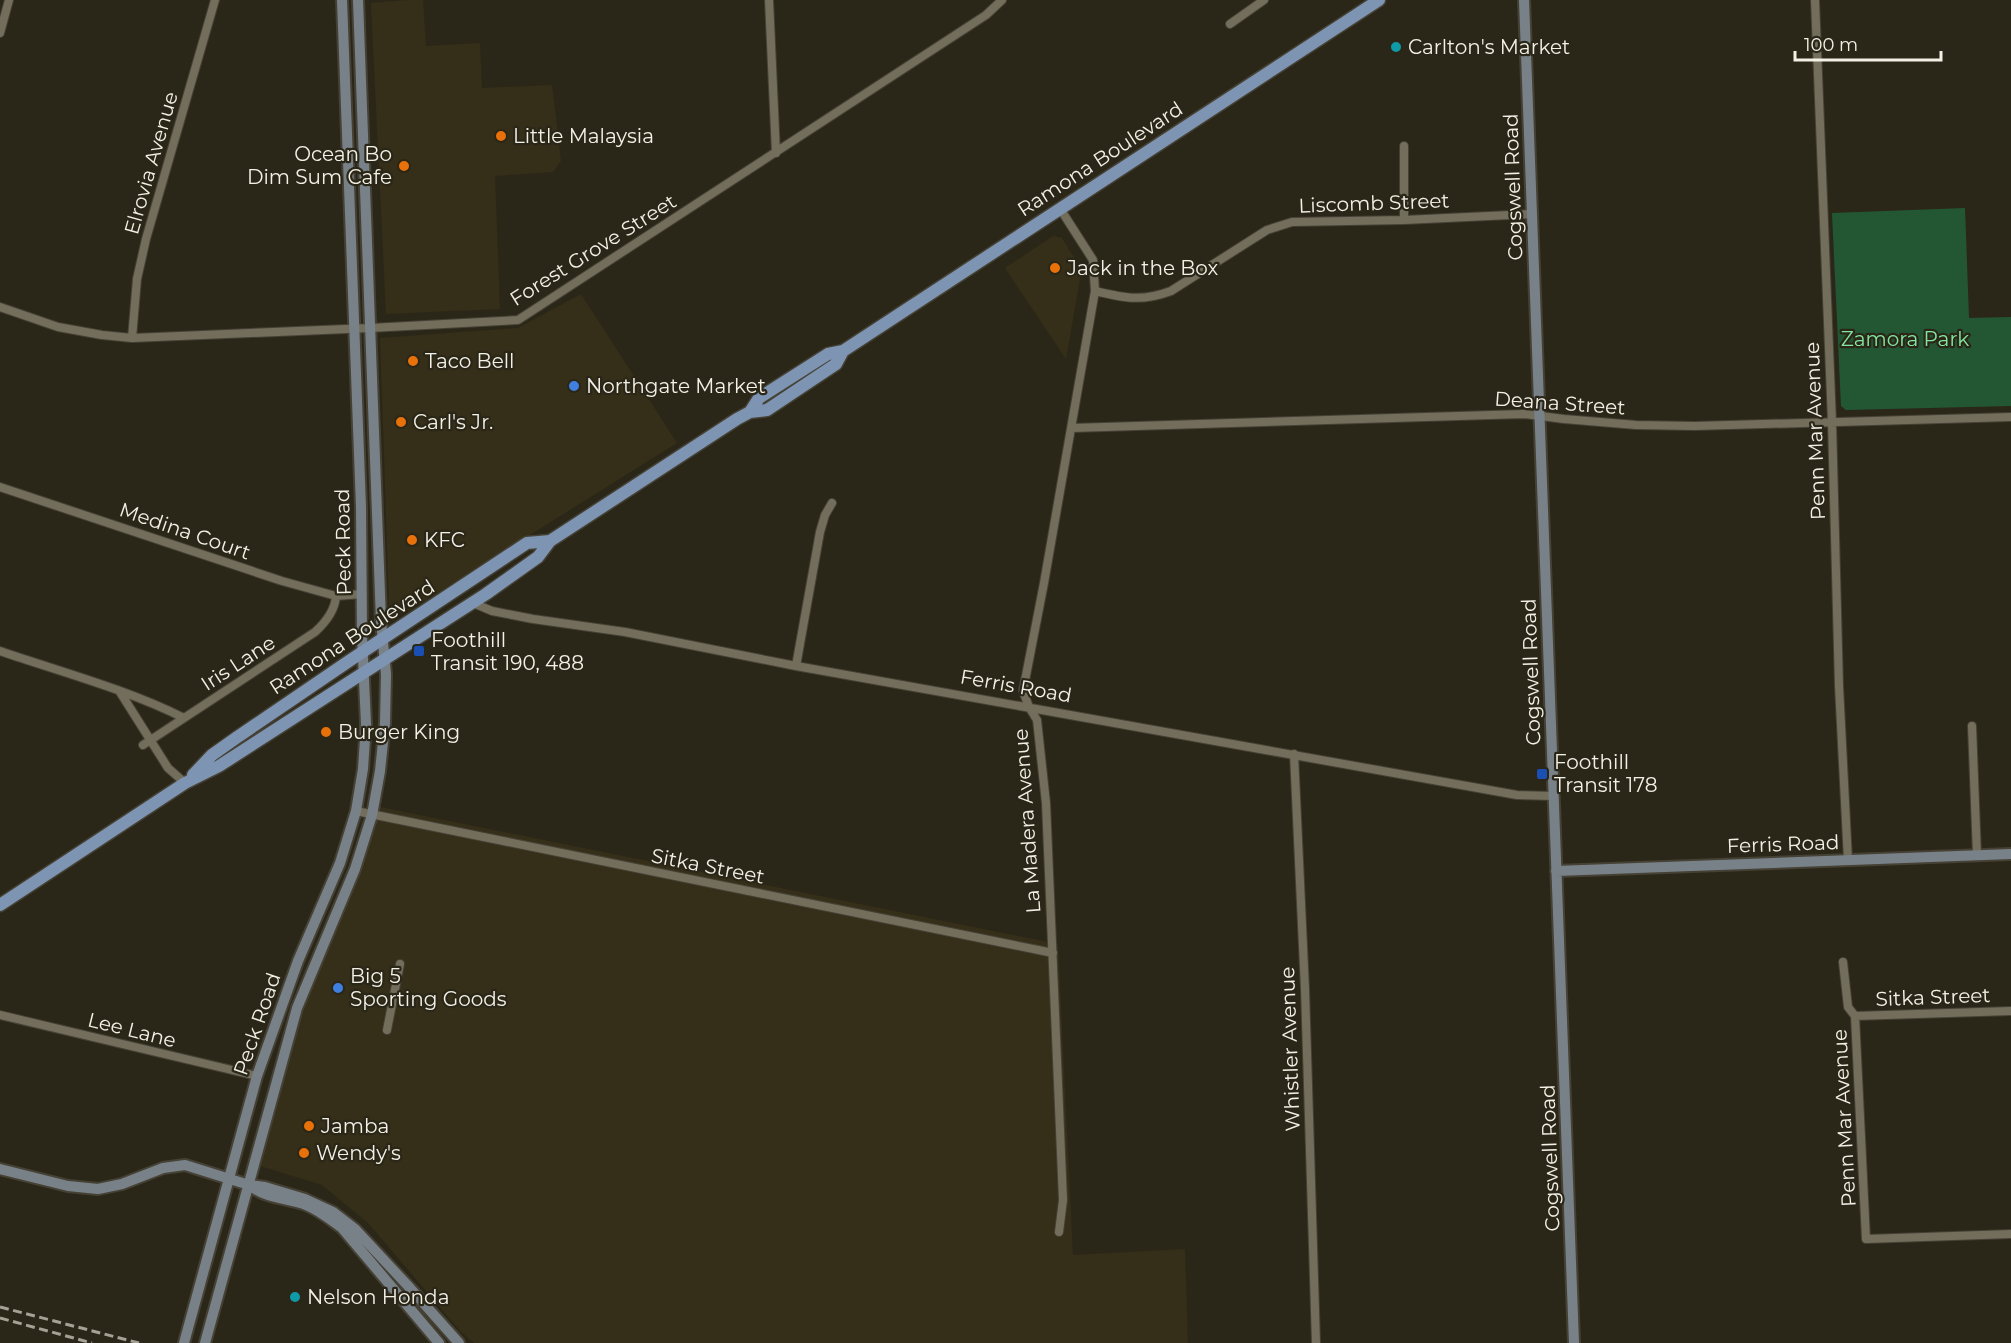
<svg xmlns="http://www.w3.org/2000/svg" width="2011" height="1343" font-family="Montserrat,sans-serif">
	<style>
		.built { fill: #352e18 }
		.green { fill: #235734 }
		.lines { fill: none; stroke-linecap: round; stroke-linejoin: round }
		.street-casing { stroke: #454135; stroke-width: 10 }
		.secondary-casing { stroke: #454135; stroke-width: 14 }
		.primary-casing { stroke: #454135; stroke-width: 15 }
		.street { stroke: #736e5c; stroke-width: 8 }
		.secondary { stroke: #798188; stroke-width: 10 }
		.primary { stroke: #7e94b3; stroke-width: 12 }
		.rail { stroke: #a4a195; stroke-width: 3; stroke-dasharray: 9 4.5; stroke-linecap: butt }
		.culture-dot { fill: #0f9aa8; stroke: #2b2718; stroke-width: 2 }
		.food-dot { fill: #e8710a; stroke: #2b2718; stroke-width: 2 }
		.shop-dot { fill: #3f7fe0; stroke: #2b2718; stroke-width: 2 }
		.transit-dot { fill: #1a4fb4; stroke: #2b2718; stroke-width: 2 }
		.labels { text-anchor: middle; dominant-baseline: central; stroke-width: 4.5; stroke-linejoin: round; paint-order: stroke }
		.poi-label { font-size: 20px; fill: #f3f0e6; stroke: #2b2718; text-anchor: start }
		.street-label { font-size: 20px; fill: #f3f0e6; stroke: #2b2718 }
		.park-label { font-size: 20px; fill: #82e79f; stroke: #2b2718 }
	</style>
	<rect width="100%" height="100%" fill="#2b2718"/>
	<!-- built -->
	<path class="built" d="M408 0H423L426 46 480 43 482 88 552 85 561 161 553 172 495 176 500 309 386 314 371 3Z
		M1053 236 1062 238 1076 261 1080 279 1066 359 1005 268Z
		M581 294 677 443 405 613 400 614 392 610 389 605 380 338 518 328Z
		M380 807 1058 944 1073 1255 1185 1249 1188 1343H474L461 1332 368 1223 322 1185 260 1166 293 1032Z"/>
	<!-- green -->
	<path class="green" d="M1965 208 1969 318 2011 317V406L1846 410 1841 406 1832 213Z"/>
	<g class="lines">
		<defs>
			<path id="street" d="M769 0 776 153
				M1815 0 1832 422 1839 686 1848 860
				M1230 24 1264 0
				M0 33 9 0
				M1404 220V146
				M1095 291C1124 298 1142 302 1171 291L1267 230 1292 222 1404 220 1532 214
				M0 307 58 327 102 335 132 338 370 328 518 320 986 15 1002 0
				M132 338 137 279 146 239 215 0
				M1072 428 1524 414 1564 419 1636 425 1695 426 2011 417
				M0 487 282 581 336 596 362 594
				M473 603 492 611 533 619 625 632 796 666 1517 795 1554 796
				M0 651C61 672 126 689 184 718
				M796 666 820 532 825 515 832 503
				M120 692 168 768 185 783
				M1972 726 1977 855
				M143 745 315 632C326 622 335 611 336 596
				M1294 754 1305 989 1316 1343
				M356 811 1053 953
				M1843 962 1848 1007 1855 1016 1866 1239 2011 1234
				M0 1015 257 1076
				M1855 1016 2011 1011
				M387 1030 400 964
				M1059 1232 1063 1200 1046 803 1037 720 1029 707 1023 691 1044 583 1095 291 1093 260 1061 210"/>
			<path id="secondary" d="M1524 0 1574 1343
				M1556 871 2011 854
				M0 1169 68 1186 98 1189 122 1184 163 1168 185 1165 249 1185 265 1187 305 1199 333 1212 355 1229 410 1288 459 1343
				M252 1187C268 1199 287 1198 306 1205 319 1210 331 1220 342 1228L439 1343
				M184 1343 257 1076 298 961 340 863 356 811 363 769 366 724 362 636 361 507 342 0
				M205 1343 297 1008 355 869 372 815 380 771 385 723 386 674 381 621 358 0"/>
			<path id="primary" d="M750 412 759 398 828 354 843 351 1379 0
				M193 775 212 755 236 738 349 661 527 543 550 541
				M0 905 185 783 219 766 486 594 538 557 550 541 737 419 750 412 767 410 836 364 843 351"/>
		</defs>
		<!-- street casing -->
		<use href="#street" class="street-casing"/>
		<!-- secondary casing -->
		<use href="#secondary" class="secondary-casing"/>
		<!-- primary casing -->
		<use href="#primary" class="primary-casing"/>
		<!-- street -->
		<use href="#street" class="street"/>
		<!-- secondary -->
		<use href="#secondary" class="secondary"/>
		<!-- primary -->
		<use href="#primary" class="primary"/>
		<!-- rail -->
		<path class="rail" d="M0 1307 139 1343
			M0 1318 92 1343"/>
	</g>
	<!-- markers -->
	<g class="culture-dot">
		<circle cx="1396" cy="47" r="6"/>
		<circle cx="295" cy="1297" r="6"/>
	</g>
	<g class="food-dot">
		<circle cx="501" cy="136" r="6"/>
		<circle cx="404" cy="166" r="6"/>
		<circle cx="1055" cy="268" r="6"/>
		<circle cx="413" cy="361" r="6"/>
		<circle cx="401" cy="422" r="6"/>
		<circle cx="412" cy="540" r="6"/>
		<circle cx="326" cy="732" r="6"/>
		<circle cx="309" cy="1126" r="6"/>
		<circle cx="304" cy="1153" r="6"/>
	</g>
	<g class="shop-dot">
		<circle cx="574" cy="386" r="6"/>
		<circle cx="338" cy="988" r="6"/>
	</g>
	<g class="transit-dot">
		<rect x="413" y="645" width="12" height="12" rx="3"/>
		<rect x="1536" y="768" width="12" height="12" rx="3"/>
	</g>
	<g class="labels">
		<!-- poi labels -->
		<g class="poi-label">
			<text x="1408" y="47">Carlton's Market</text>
			<text x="513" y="136">Little Malaysia</text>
			<text x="392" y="154" text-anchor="end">Ocean Bo<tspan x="392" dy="23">Dim Sum Cafe</tspan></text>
			<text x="1067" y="268">Jack in the Box</text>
			<text x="425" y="361">Taco Bell</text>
			<text x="586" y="386">Northgate Market</text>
			<text x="413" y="422">Carl's Jr.</text>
			<text x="424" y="540">KFC</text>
			<text x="431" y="640">Foothill<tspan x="431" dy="23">Transit 190, 488</tspan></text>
			<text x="338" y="732">Burger King</text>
			<text x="1554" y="762">Foothill<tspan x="1554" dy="23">Transit 178</tspan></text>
			<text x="350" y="976">Big 5<tspan x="350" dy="23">Sporting Goods</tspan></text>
			<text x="321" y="1126">Jamba</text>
			<text x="316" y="1153">Wendy's</text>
			<text x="307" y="1297">Nelson Honda</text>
		</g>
		<!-- street labels -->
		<g class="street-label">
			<text transform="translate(1100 159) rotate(-33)">Ramona Boulevard</text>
			<text transform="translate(151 163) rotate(-74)">Elrovia Avenue</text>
			<text transform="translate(1513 187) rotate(-92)">Cogswell Road</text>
			<text transform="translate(1374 203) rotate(-2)">Liscomb Street</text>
			<text transform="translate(593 250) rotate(-32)">Forest Grove Street</text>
			<text transform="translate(1560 403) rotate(4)">Deana Street</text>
			<text transform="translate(1815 431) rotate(-92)">Penn Mar Avenue</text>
			<text transform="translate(185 531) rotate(19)">Medina Court</text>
			<text transform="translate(343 542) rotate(-91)">Peck Road</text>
			<text transform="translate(352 637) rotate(-33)">Ramona Boulevard</text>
			<text transform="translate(238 663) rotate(-33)">Iris Lane</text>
			<text transform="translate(1531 672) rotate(-92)">Cogswell Road</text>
			<text transform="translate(1016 686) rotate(10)">Ferris Road</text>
			<text transform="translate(1027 821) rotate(-94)">La Madera Avenue</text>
			<text transform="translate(1783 844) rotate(-2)">Ferris Road</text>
			<text transform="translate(708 866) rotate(11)">Sitka Street</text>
			<text transform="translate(1933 997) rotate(-2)">Sitka Street</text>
			<text transform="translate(257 1024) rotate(-71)">Peck Road</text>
			<text transform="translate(132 1030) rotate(14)">Lee Lane</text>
			<text transform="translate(1290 1049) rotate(-92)">Whistler Avenue</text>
			<text transform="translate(1844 1118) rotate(-93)">Penn Mar Avenue</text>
			<text transform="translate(1550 1158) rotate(-92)">Cogswell Road</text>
		</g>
		<!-- park labels -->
		<g class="park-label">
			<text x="1905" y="339">Zamora Park</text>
		</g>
	</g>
	<!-- scale -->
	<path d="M1795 51v9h146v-9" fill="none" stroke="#f3f0e6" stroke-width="3"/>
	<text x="1804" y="51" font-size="18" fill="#f3f0e6" stroke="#2b2718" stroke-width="4.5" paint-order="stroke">100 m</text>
</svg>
